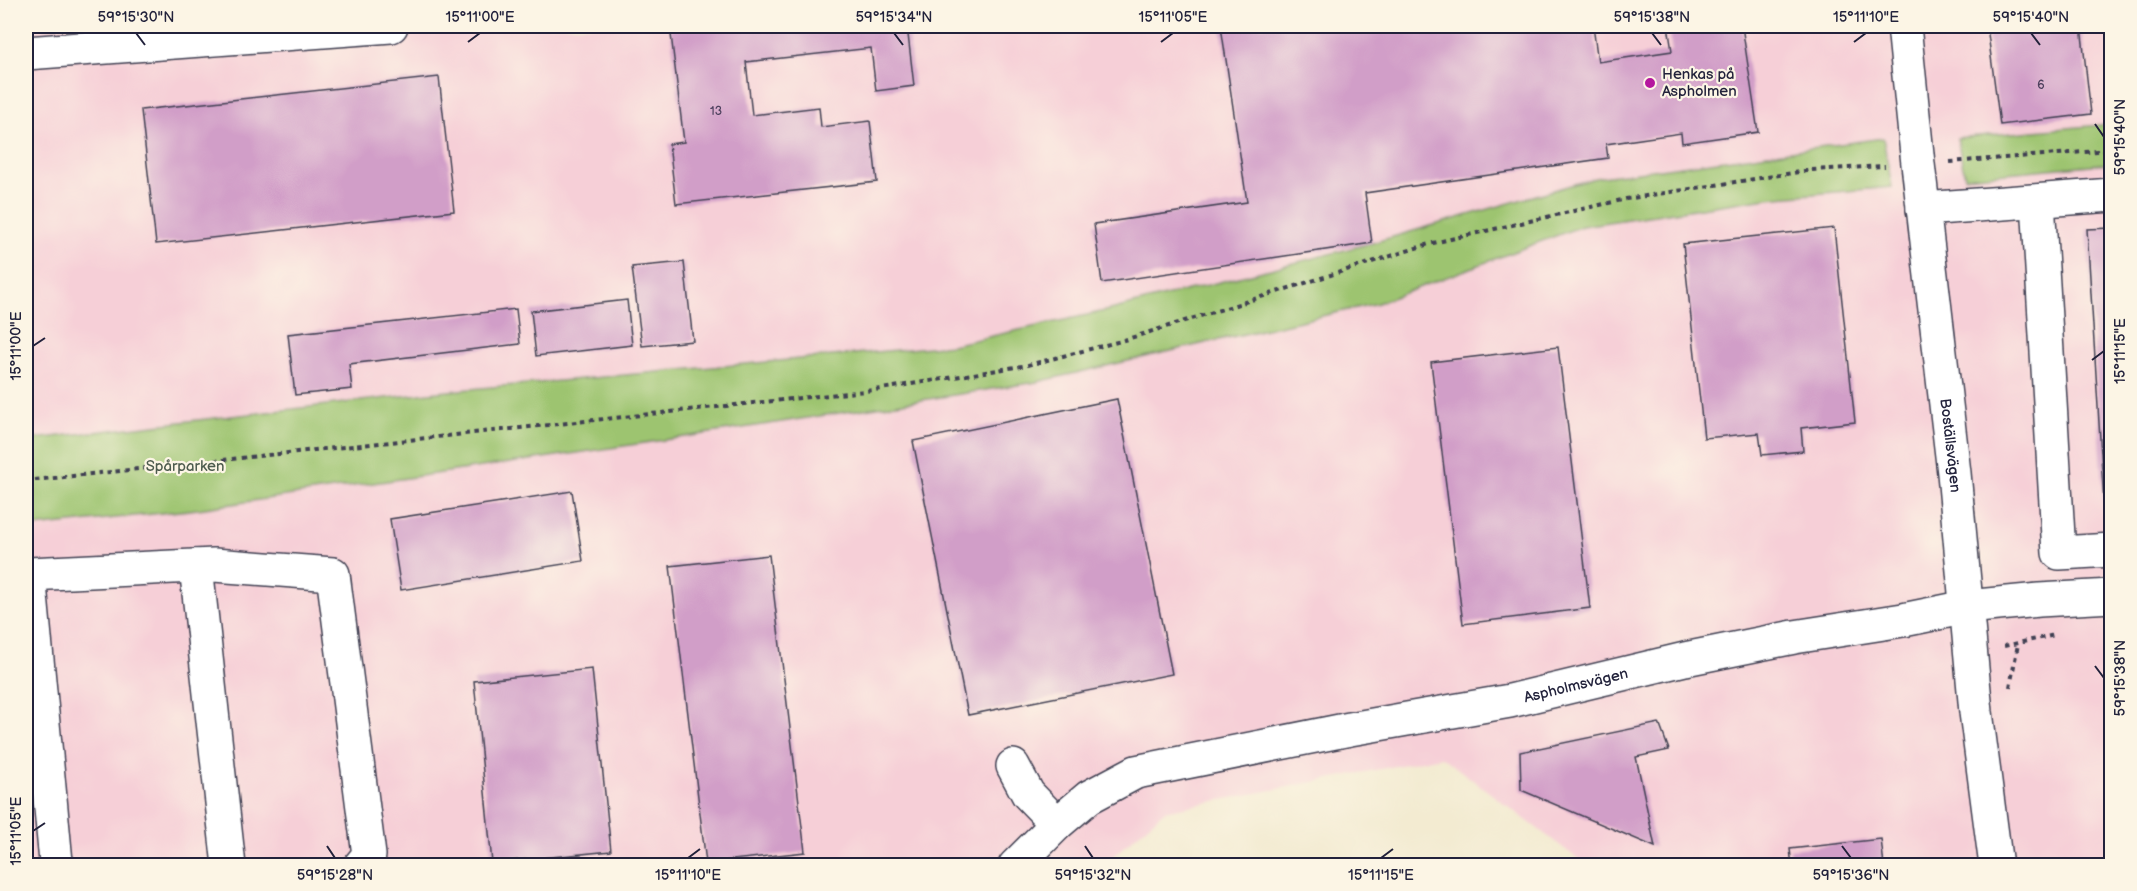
<svg xmlns="http://www.w3.org/2000/svg" width="2137" height="891" font-family="'Balsamiq Sans',sans-serif">
	<style>
		.built { fill: #f6cfd7 }
		.green { fill: #9dc470; stroke: #607356; stroke-width: 1.5 }
		.building { fill: #d19ec8 }
		.lines { fill: none; stroke-linecap: round; stroke-linejoin: round }
		.minor-casing { stroke: #414052; stroke-width: 36 }
		.path { stroke: #414052; stroke-width: 4; stroke-dasharray: 4.5 4.5; stroke-linecap: butt }
		.minor { stroke: #fff; stroke-width: 33 }
		.ticks { fill: none; stroke: #22223b; stroke-width: 2 }
		.poi-dot { fill: #b5179e; stroke: #fcf5e5; stroke-width: 2 }
		.labels { text-anchor: middle; dominant-baseline: central; stroke-width: 4.5; stroke-linejoin: round; paint-order: stroke }
		.number-label { font-size: 12px; fill: #4e415e }
		.poi-label { font-size: 15px; fill: #22223b; stroke: #fcf5e5; text-anchor: start }
		.street-label { font-size: 15px; fill: #22223b; stroke: #fcf5e5 }
		.park-label { font-size: 15px; fill: #4d5b4e; stroke: #fcf5e5 }
		.neatline { fill: none; stroke: #22223b; stroke-width: 2 }
		.ticks-label { font-size: 15px; text-anchor: middle; fill: #22223b }
	</style>
	<rect width="100%" height="100%" fill="#fcf5e5"/>
	<filter id="ink" filterUnits="userSpaceOnUse"><feTurbulence type="fractalNoise" baseFrequency=".0167" numOctaves="2"/><feDisplacementMap in="SourceGraphic" scale="12" xChannelSelector="R" yChannelSelector="G"/><feConvolveMatrix kernelMatrix="1 2 1 2 8 2 1 2 1" color-interpolation-filters="sRGB"/></filter>
	<filter id="wash" filterUnits="userSpaceOnUse"><feTurbulence type="fractalNoise" baseFrequency=".008" numOctaves="4" result="noise"/><feDisplacementMap in="SourceGraphic" scale="24" xChannelSelector="R" yChannelSelector="G"/><feGaussianBlur stdDeviation="1.35" result="paint"/><feColorMatrix in="noise" values="0 0 0 0 0 0 0 0 0 0 0 0 0 0 0 0 0 1.4 0 .05"/><feComposite in="paint" operator="in"/></filter>
	<g filter="url(#wash)">
		<rect width="100%" height="100%" fill="#f3ebd1"/>
		<!-- built -->
		<path class="built" d="M26 26H2111V865H1586L1442 757 1164 811 1103 865H26Z"/>
		<!-- green -->
		<path class="green" d="M2111 124V163L1965 177 1957 138Z
			M1883 138 1892 187 1767 198 1582 226 1378 303 1037 382 698 435 198 509 26 528V440L438 392 952 345 1114 309 1372 243 1595 178Z"/>
		<g id="blocks">
			<!-- building -->
			<path class="building" d="M670 26H892V27L907 26 914 86 876 91 871 48 746 62 752 115 819 107 821 127 870 121 877 182 676 204 669 144 684 142Z
				M1221 26H1593L1598 62 1672 51 1668 26H1742L1758 132 1682 143 1681 133 1606 144 1608 158 1365 193 1372 243 1102 283 1094 224 1247 202Z
				M1987 26H2081L2091 114 2000 125Z
				M439 77 454 211 156 244 141 110Z
				M1834 228 1855 422 1801 428 1803 451 1762 455 1759 433 1704 438 1683 244Z
				M2112 228V536H2106L2087 229Z
				M684 262 693 341 642 346 632 267Z
				M627 300 632 345 536 356 531 311Z
				M516 309 520 344 349 364 352 389 295 395 288 334Z
				M1558 347 1590 608 1463 624 1431 362Z
				M1117 399 1172 674 968 715 913 441Z
				M572 491 583 561 401 590 390 519Z
				M769 555 805 852 706 863 670 566Z
				M592 669 611 851 492 863 474 681Z
				M1659 723 1669 750 1636 757 1655 847 1521 790 1520 752Z
				M1881 839 1884 866H1792L1790 849Z"/>
		</g>
	</g>
	<g filter="url(#ink)">
		<use href="#blocks" fill-opacity="0" stroke="#414052" stroke-width="1.5"/>
		<g class="lines">
			<defs>
				<g id="minor">
					<path id="s1" d="M1904 26 1918 164 1954 473 1976 712 1996 866"/>
					<path d="M26 53 391 26"/>
					<path d="M2038 201 2059 553 2112 550"/>
					<path d="M1923 209 2112 195"/>
					<path d="M196 566 229 866"/>
					<path d="M1013 766 1028 794 1057 824"/>
					<path d="M59 866 56 862 29 574 214 565 333 574 369 855 360 866"/>
					<path id="s2" d="M1015 866 1057 824 1089 797 1136 772 1350 729 1510 701 1685 659 1794 637 1903 620 1967 607 2039 600 2112 596"/>
				</g>
			</defs>
			<!-- minor casing -->
			<use href="#minor" class="minor-casing"/>
			<!-- path -->
			<path class="path" d="M1950 162 2112 150
				M26 481 875 390 1028 365 1121 341 1429 244 1626 199 1812 170 1885 166
				M2004 646 2055 635
				M2010 687 2018 644"/>
			<!-- minor -->
			<use href="#minor" class="minor"/>
		</g>
	</g>
	<!-- ticks -->
	<path class="ticks" d="M136 33 145 45M894 33 903 45M1652 33 1661 45M2031 33 2040 45M468 42 480 33M1161 42 1173 33M1854 42 1866 33M2095 124 2104 137M33 346 45 338M2092 360 2104 351M2095 666 2104 678M33 831 45 823M327 846 335 858M1085 846 1093 858M1842 846 1851 858M688 858 700 849M1381 858 1393 849"/>
	<!-- markers -->
	<circle class="poi-dot" cx="1650" cy="83" r="6"/>
	<g class="labels">
		<!-- number labels -->
		<g class="number-label">
			<text x="2041" y="85">6</text>
			<text x="716" y="111">13</text>
		</g>
		<!-- poi labels -->
		<g class="poi-label">
			<text x="1662" y="74">Henkas på<tspan x="1662" dy="17">Aspholmen</tspan></text>
		</g>
		<!-- street labels -->
		<g class="street-label">
			<text stroke="none"><textPath href="#s1" startOffset="422">Boställsvägen</textPath></text>
			<text stroke="none"><textPath href="#s2" startOffset="603">Aspholmsvägen</textPath></text>
		</g>
		<!-- park labels -->
		<g class="park-label">
			<text x="185" y="466">Spårparken</text>
		</g>
	</g>
	<!-- margin -->
	<rect width="2137" height="891" fill="none" stroke="#fcf5e5" stroke-width="66"/>
	<rect x="33" y="33" width="2071" height="825" class="neatline"/>
	<g class="ticks-label">
		<text x="136" y="22">59°15'30"N</text>
		<text x="480" y="22">15°11'00"E</text>
		<text x="894" y="22">59°15'34"N</text>
		<text x="1173" y="22">15°11'05"E</text>
		<text x="1652" y="22">59°15'38"N</text>
		<text x="1866" y="22">15°11'10"E</text>
		<text x="2031" y="22">59°15'40"N</text>
		<text transform="translate(2120 137) rotate(-90)" y="5">59°15'40"N</text>
		<text transform="translate(16 346) rotate(-90)" y="5">15°11'00"E</text>
		<text transform="translate(2120 351) rotate(-90)" y="5">15°11'15"E</text>
		<text transform="translate(2120 678) rotate(-90)" y="5">59°15'38"N</text>
		<text transform="translate(16 831) rotate(-90)" y="5">15°11'05"E</text>
		<text x="335" y="880">59°15'28"N</text>
		<text x="688" y="880">15°11'10"E</text>
		<text x="1093" y="880">59°15'32"N</text>
		<text x="1381" y="880">15°11'15"E</text>
		<text x="1851" y="880">59°15'36"N</text>
	</g>
</svg>
